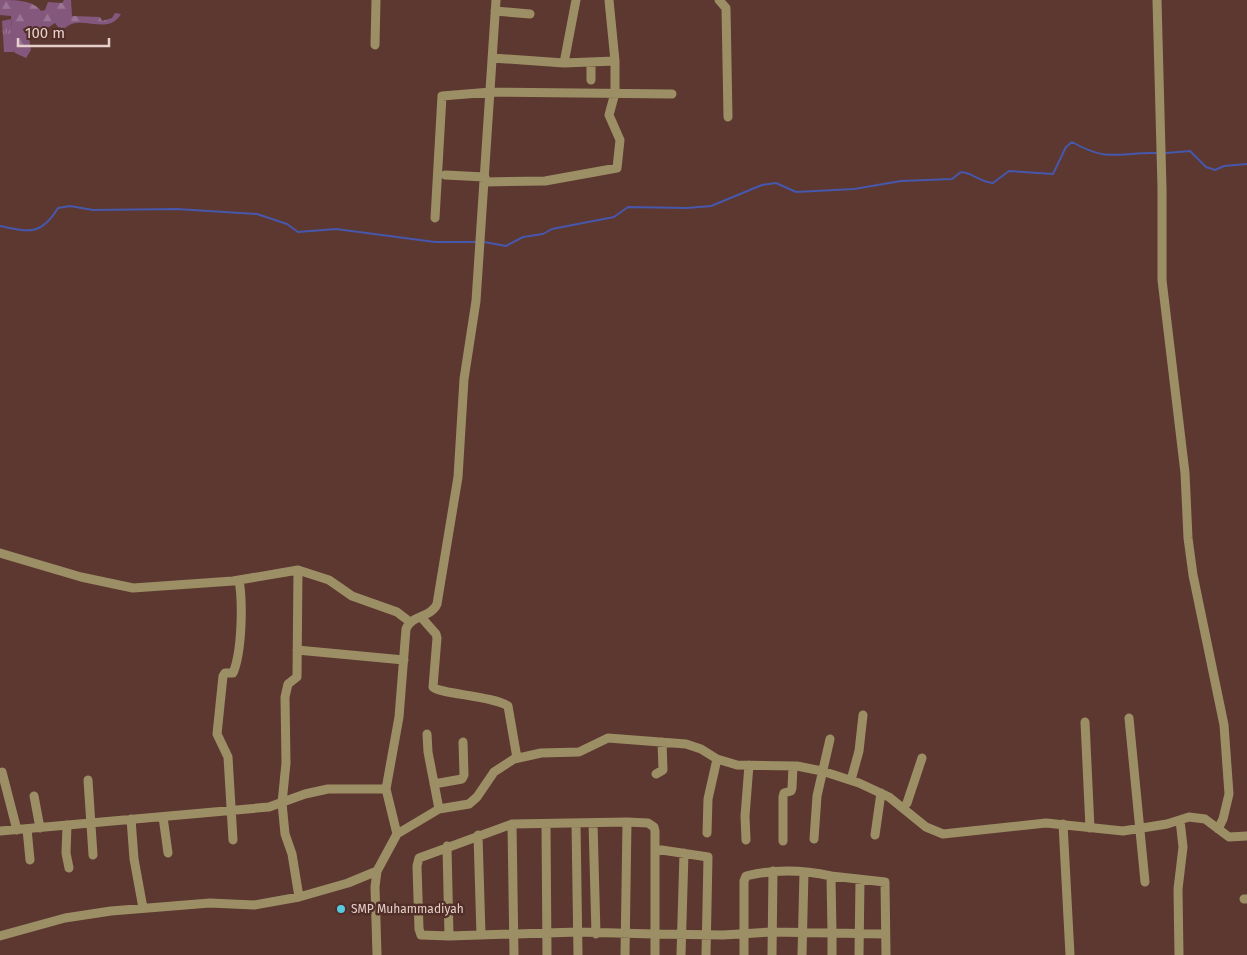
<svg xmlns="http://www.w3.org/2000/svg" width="1247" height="955" font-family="'Fira Sans',sans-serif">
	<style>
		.grass { fill: url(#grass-tufts) }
		.forest { fill: url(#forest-firs) }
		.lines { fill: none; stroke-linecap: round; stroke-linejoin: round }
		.stream { stroke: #4757ab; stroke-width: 2 }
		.minor { stroke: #9d8f65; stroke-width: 9 }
		.poi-dot { fill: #55cae0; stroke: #512e27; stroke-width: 2 }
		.labels { text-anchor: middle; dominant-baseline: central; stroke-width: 5; stroke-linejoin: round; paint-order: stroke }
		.poi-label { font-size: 12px; fill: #e6cfca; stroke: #512e27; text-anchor: start }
	</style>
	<defs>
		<pattern id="grass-tufts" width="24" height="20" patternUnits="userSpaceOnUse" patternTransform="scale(1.25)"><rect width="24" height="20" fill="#84577d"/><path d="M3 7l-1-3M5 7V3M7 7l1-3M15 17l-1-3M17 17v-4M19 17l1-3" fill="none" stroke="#9b7694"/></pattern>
		<pattern id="forest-firs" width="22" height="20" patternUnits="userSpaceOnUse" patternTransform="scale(1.25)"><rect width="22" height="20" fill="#84577d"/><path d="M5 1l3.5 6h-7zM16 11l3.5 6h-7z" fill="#9b7694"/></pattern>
	</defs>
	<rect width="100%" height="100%" fill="#5c3831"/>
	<!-- grass -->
	<path class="grass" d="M11 19 14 52H4L2 21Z"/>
	<!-- forest -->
	<path class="forest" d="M0 0C16 0 33 0 41 11L45 10 48 2 62 3 64 0H71L72 16 100 17 102 21 112 18 115 13 121 14C107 37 82 13 65 28L58 27 55 23 49 27 32 31 29 38 31 50 26 58 15 53 13 49 11 16 0 15Z"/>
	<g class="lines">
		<!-- stream -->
		<path class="stream" d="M1166 153 1190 151 1206 167 1215 170 1224 166 1247 164
			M0 226C29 232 41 236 58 208L70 206 93 210 177 209 257 214 287 224 298 232 336 229 435 242H477
			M484 242 506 246 523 237 543 234 552 229 614 217 628 207 687 208 711 206 762 185 776 183 796 192 854 189 901 181 952 179 961 172C973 173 980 182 993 183L1009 171 1053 174 1066 147 1072 142C1109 163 1118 152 1156 153"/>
		<!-- minor -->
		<path class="minor" d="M719 0 726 8 728 117
			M1157 0 1162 188V280L1185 473 1188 538 1193 575 1224 725 1229 794 1223 819 1218 829
			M495 11 530 14
			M375 45 376 0
			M492 58 564 63 615 61
			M564 63 576 0
			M591 63V80
			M445 175 485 177
			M484 182 545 181 617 168 620 140 609 115 615 93V61L609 0
			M435 218 442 96 491 92 672 94
			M0 553 81 577 133 588 233 581 298 570 329 580 352 596 397 612 410 622
			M298 570 297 677 288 684 285 697 286 763 282 803 285 834 292 854 299 897
			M421 617 436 634 437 638 433 687C440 694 493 696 508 706L517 758
			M297 650 404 660
			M1129 718 1145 882
			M1085 722 1090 828
			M427 734 428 752 439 809
			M2 772 17 830
			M656 774 663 770 662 742
			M88 780 93 855
			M851 780 859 751 863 715
			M434 784 462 779 464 775 463 742
			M34 796 40 828
			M903 808 907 803 922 758
			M163 817 168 853
			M131 819 134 859 143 908
			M576 823 578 955
			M593 823 596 934
			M512 824 419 858 417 866 419 929 421 935 449 936 578 932 654 934 723 935 772 932 832 933 831 876C804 870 774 869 746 876L744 881V955
			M546 824 547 955
			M1063 824 1070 955
			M67 825 66 853 69 868
			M27 829 30 860
			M0 831 269 807 305 794 328 789H386
			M707 833 708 799 717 759
			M397 834 386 789 399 717 406 629C411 615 431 618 437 604L458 477 464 379 476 301 496 0
			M478 835 481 935
			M875 835 881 793
			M814 839 817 796 830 739
			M233 840 228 757 217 734 223 676 225 673H233C242 652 243 603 239 580
			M746 840 745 816 749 765
			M783 841V797L784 793 791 791 792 788 793 766
			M447 846 449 936
			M655 849 708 857 706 955
			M831 876 885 882 886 955
			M1244 899H1247
			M0 936 65 918 111 911 210 903 254 905 299 897 348 883 377 871
			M377 955 375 887 377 871 397 834 439 809 469 804 477 797 494 772 514 759 541 753 579 752 608 738 686 744 701 749 717 759 737 765 797 766 822 771 859 783 889 797 926 827 943 834 1046 823 1123 831 1167 824 1189 817 1205 819 1229 837 1247 836
			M514 955 512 824 627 822
			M625 955 627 822 648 823 654 827 655 831V955
			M681 955 684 853
			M772 955 773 871
			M802 955 804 872
			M832 955V933L885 934
			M859 955 860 880
			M1179 955 1178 889 1183 847 1180 820"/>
	</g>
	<!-- markers -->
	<circle class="poi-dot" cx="341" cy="909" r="5"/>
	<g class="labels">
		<!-- poi labels -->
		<g class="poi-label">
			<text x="351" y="909">SMP Muhammadiyah</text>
		</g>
	</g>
	<!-- scale -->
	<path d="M18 38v8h91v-8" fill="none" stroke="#e6cfca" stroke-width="2.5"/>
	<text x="25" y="38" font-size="15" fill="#e6cfca" stroke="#512e27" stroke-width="4" paint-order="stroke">100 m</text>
</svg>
